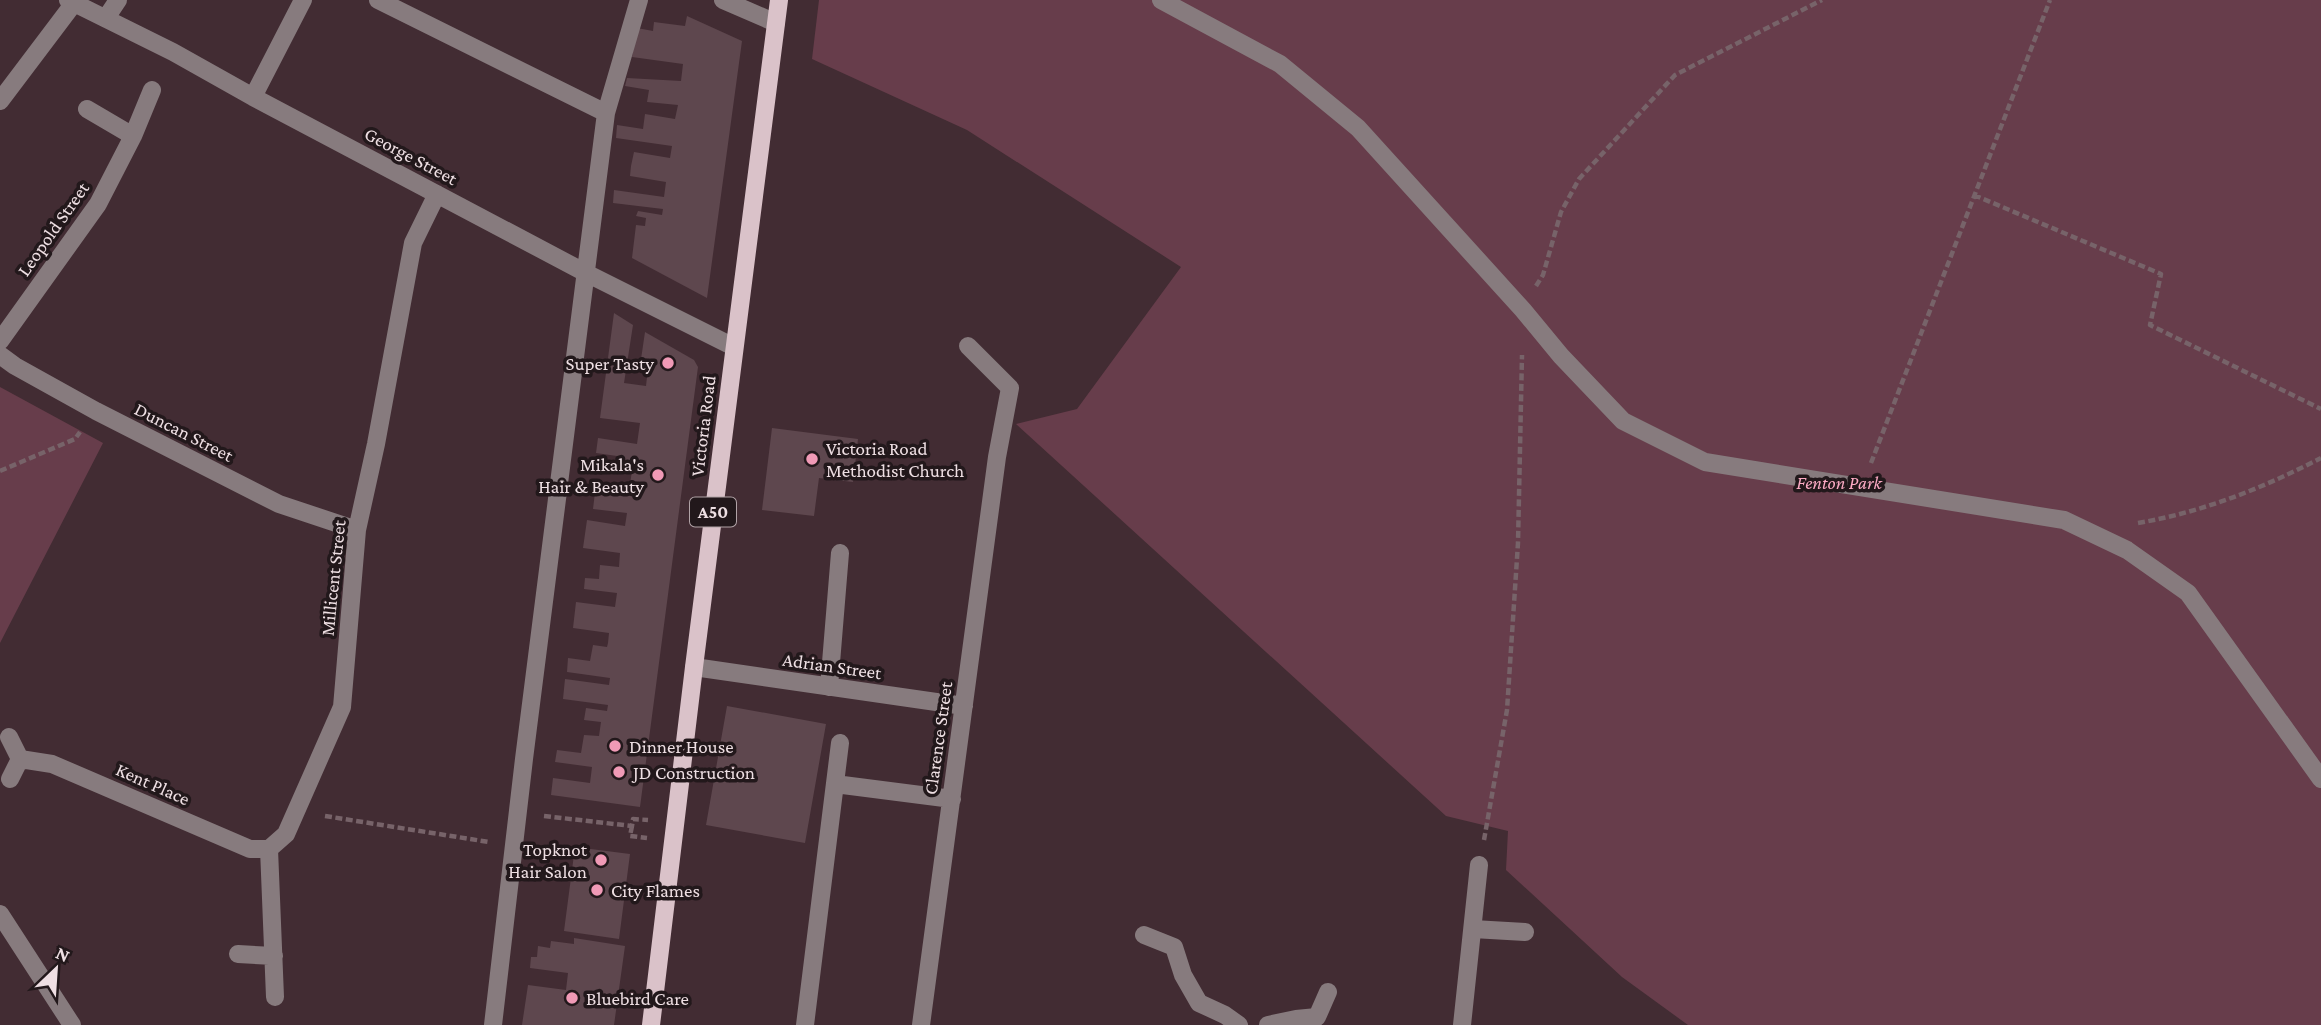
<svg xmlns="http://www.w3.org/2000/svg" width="2321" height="1025" font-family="'Crimson Pro',serif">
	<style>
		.green { fill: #673d4b }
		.building { fill: #5e474e }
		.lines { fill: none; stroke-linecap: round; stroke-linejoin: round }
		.path { stroke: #776369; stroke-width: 4.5; stroke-dasharray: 7 3.5; stroke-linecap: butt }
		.minor { stroke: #877b7e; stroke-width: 18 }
		.major { stroke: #dac2c9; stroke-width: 18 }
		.poi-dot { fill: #f09ab6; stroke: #22181b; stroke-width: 2.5 }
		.labels { text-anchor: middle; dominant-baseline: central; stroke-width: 7; stroke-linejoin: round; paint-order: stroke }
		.shield { fill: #22181b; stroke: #b1a3a7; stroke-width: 2 }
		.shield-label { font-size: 18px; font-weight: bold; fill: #eedfe3 }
		.street-label { font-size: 19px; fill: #eedfe3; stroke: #22181b }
		.poi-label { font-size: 19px; fill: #eedfe3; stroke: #22181b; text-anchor: start }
		.park-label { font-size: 19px; font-style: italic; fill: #fbaac4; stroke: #22181b }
	</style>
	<rect width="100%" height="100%" fill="#422c33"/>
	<!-- green -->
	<path class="green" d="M819 0H2321V1025H1688L1622 977 1506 870 1508 831 1446 816 1016 424 1077 409 1181 267 967 130 812 59Z
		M0 387 103 443 0 643Z"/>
	<!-- building -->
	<path class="building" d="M687 16 742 41 707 298 632 258 636 225 645 226 646 218 636 216 638 211 662 215 663 209 613 203 614 190 664 197 666 182 630 176 631 166 634 152 670 158 672 146 616 138 617 125 643 129 645 114 675 119 678 105 647 102 649 90 625 86 627 78 681 81 683 64 632 57 637 28 653 31 654 22 685 26Z
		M614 313 633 325 624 383 646 386 648 368 640 366 645 332 694 360 698 367 640 807 551 795 553 778 590 783 592 767 555 762 557 750 581 753 584 735 599 736 601 722 584 720 586 708 607 711 608 705 563 699 565 679 609 685 610 678 567 672 568 658 590 661 593 645 607 647 608 643 609 633 573 628 576 602 615 607 617 593 584 589 585 578 599 579 600 565 619 567 620 553 583 548 587 520 625 526 627 513 593 509 596 484 615 486 616 483 630 485 632 470 615 468 617 456 596 453 598 438 637 444 640 423 600 418Z
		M772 428 858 439 853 482 819 478 814 516 762 510Z
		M727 706 826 724 805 843 706 825Z
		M575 847 630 854 619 939 564 931Z
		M574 938 625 946 614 1025H522L528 985 566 990 568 973 530 968 531 957H537L538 946 550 948 551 941 574 944Z"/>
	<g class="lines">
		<!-- path -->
		<path class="path" d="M1974 195 2161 274 2150 325 2321 409
			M1536 286 1543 275 1561 212 1579 179 1675 75 1822 0
			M1871 463 2050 0
			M0 471 75 439 80 432
			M2138 523C2203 512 2263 488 2321 458
			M325 816 489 842
			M544 816 632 826 633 819 648 820
			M632 826 630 836 647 838
			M1484 840 1507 710 1518 543 1522 355"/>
		<!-- minor -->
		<path class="minor" d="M68 0 173 52 253 97 586 273 734 347
			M378 0 606 113
			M723 0 776 23
			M1161 0 1280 64 1358 128 1523 310 1561 356 1623 421 1705 462 2064 520 2127 550 2188 593 2321 779
			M106 18 118 0
			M253 97 303 0
			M0 101 74 3
			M87 109 133 136
			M0 341 98 204 133 136 152 90
			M0 355 15 366 96 411 279 504 357 530
			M694 667 964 706
			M829 687 840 553
			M9 737 20 759 10 779
			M20 759 52 764 250 849H269
			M835 784 952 799
			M0 914 72 1025
			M1473 929 1525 932
			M1144 935 1174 947 1183 975 1199 1003 1225 1015 1239 1025
			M238 954 274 956
			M275 997 269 849 286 834 342 707 357 530 376 444 413 243 437 194
			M493 1025 524 759 606 113 639 0
			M805 1025 840 743
			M921 1025 997 457 1010 388 968 346
			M1268 1025 1296 1019 1317 1017 1328 992
			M1462 1025 1479 865"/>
		<!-- major -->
		<path class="major" d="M651 1025 694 667 779 0"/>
	</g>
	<!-- markers -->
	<g class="poi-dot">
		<circle cx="668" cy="363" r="7"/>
		<circle cx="812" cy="459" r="7"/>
		<circle cx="658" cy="475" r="7"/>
		<circle cx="615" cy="746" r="7"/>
		<circle cx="619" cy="772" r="7"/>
		<circle cx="601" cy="860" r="7"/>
		<circle cx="597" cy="890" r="7"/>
		<circle cx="572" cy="998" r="7"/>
	</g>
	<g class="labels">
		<!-- shield labels -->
		<rect class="shield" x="690" y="497.5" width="46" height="29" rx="5"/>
		<g class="shield-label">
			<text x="713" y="512">A50</text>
		</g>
		<!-- street labels -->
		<g class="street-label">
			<text transform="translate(411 156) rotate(28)">George Street</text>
			<text transform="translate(53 229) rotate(-55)">Leopold Street</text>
			<text transform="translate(703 426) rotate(-83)">Victoria Road</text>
			<text transform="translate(184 432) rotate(27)">Duncan Street</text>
			<text transform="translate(333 578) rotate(-84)">Millicent Street</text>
			<text transform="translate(832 666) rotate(8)">Adrian Street</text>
			<text transform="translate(938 738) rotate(-82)">Clarence Street</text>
			<text transform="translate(153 784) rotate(24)">Kent Place</text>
		</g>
		<!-- poi labels -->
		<g class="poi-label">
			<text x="654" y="363" text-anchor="end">Super Tasty</text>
			<text x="826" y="448">Victoria Road<tspan x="826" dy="22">Methodist Church</tspan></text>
			<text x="644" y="464" text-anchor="end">Mikala's<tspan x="644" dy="22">Hair &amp; Beauty</tspan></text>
			<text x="629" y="746">Dinner House</text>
			<text x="633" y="772">JD Construction</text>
			<text x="587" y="849" text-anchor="end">Topknot<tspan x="587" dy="22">Hair Salon</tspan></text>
			<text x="611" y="890">City Flames</text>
			<text x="586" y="998">Bluebird Care</text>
		</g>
		<!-- park labels -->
		<g class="park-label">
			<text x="1839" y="482">Fenton Park</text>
		</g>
	</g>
	<!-- north arrow -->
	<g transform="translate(56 969) rotate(25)" stroke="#22181b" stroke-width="5" paint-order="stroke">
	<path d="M0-5L12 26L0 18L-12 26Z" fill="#eedfe3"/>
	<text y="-10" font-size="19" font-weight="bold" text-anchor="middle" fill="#eedfe3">N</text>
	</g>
</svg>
